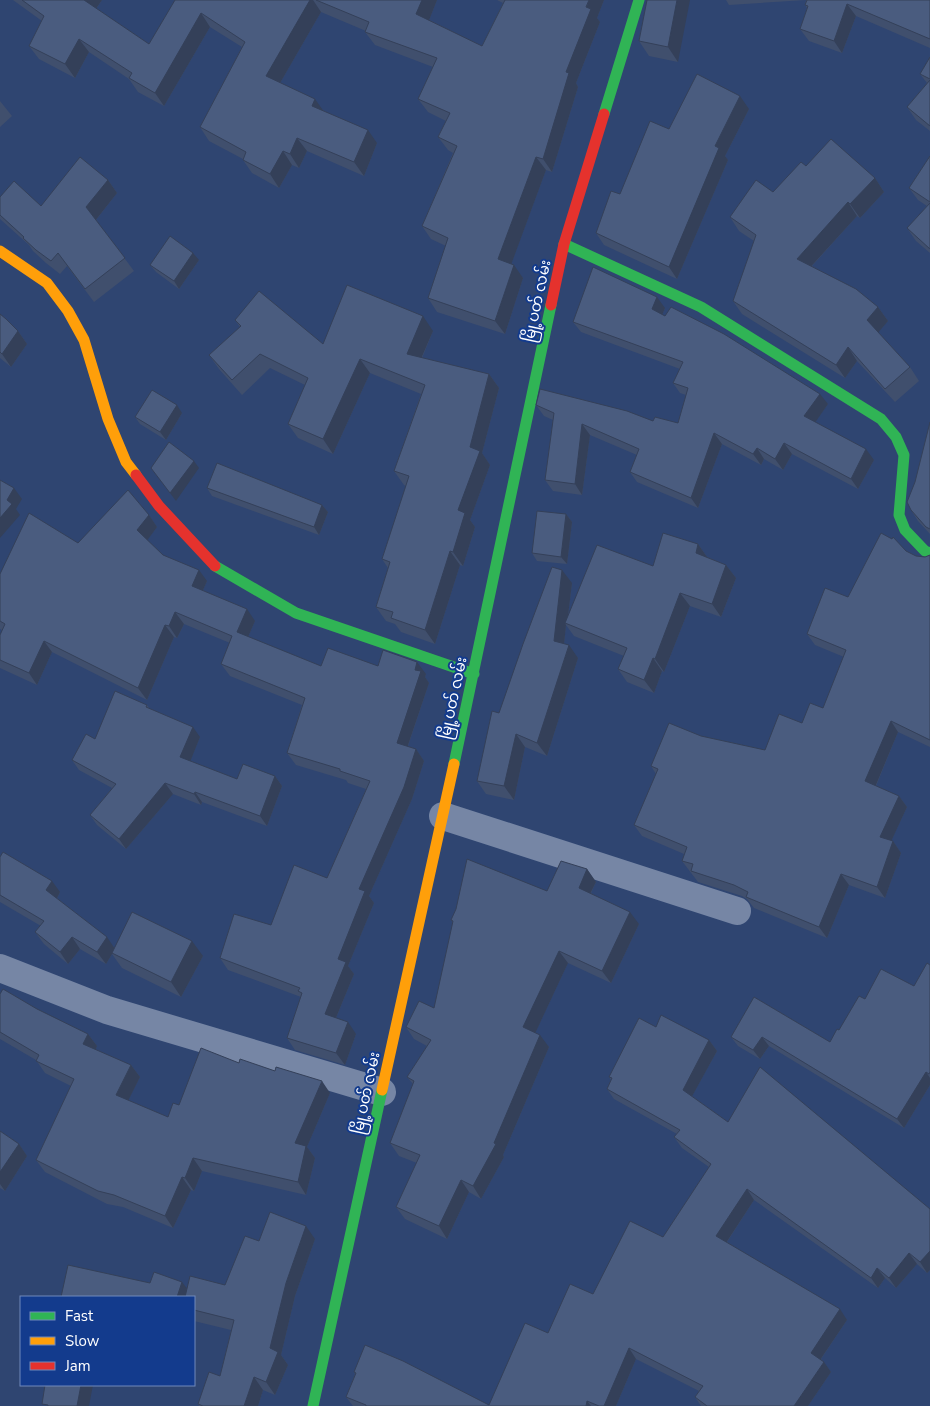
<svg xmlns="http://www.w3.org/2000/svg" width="930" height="1406" font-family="'Nunito Sans','Noto Sans Myanmar',sans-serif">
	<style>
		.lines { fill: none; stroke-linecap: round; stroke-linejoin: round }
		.street { stroke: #7686a5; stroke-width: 28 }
		.fast { stroke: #30b455; stroke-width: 11 }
		.slow { stroke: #ff9f0a; stroke-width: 11 }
		.jam { stroke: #e5322d; stroke-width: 11 }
		.wall { fill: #404f6d }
		.shaded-wall { fill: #344059 }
		.building { fill: #4a5c7f; stroke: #344059 }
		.labels { text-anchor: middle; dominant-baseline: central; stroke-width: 4; stroke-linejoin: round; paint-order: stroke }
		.street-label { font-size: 15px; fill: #fff; stroke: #133b8d }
	</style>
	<rect width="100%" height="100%" fill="#2f4571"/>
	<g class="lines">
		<!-- street -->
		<path class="street" d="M443 816 737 911
			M0 968 107 1010 382 1092"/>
		<!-- fast -->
		<path class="fast" d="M604 114 639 0
			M564 244 701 307 881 419 896 437 904 455 899 515 905 530 925 551 930 553
			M215 566 296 613 474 674
			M454 764 551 305
			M313 1406 382 1090"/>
		<!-- slow -->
		<path class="slow" d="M0 251 47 283 68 311 84 340 108 419 126 462 136 475
			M382 1090 454 764"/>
		<!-- jam -->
		<path class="jam" d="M551 305 564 244 604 114
			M136 475 159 506 215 566"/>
	</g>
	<!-- wall -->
	<path class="wall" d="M13 0H102L96 9 149 44 175 0H437L429 20 482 46 503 3 497 0H604L597 18 600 22 576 83 578 87 552 172 546 170 511 264 523 278 505 334 437 312 428 298 446 246 431 239 422 226 453 153 448 150 438 137 446 121 428 112 418 99 433 67 375 45 365 32 366 31 321 12 280 83 323 110 377 143 364 176 307 151 299 168 292 165 279 188 252 173 243 160V159L209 141 200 127 242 47 210 27 164 106 138 92 129 79 89 52 75 78 39 59 29 46 42 21Z
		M647 0 678 62 649 56 639 41Z
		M726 0H930V48L856 16 842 53 809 41 800 29 807 8 805 5 806 0 729 5Z
		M930 57V131L916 120 907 107 927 83 920 74Z
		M0 101 12 116 0 127Z
		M749 109 725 156 728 160 677 279 604 245 596 233 620 194 669 129Z
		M930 156V253L916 241 907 228 927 206 918 200 909 188Z
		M806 166 875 178 884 192 860 218 857 216 812 266 878 307 888 321 878 332 910 367 919 381 895 402 857 361 845 378 742 314 733 301 754 241 739 231 730 217 773 192Z
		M108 180 117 193 96 220 134 271 94 302 67 266 60 274 46 263 33 251 29 245 0 219V197L41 206Z
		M199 260 179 289 156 272 150 265Z
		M665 308 662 315 828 404 815 422 874 460 858 489 792 454 783 470 764 459 761 465 722 444 698 508 637 482 630 472 637 455 590 435 582 495 553 491 545 480 553 420 544 416 536 405 653 421 678 423 686 395 680 393 673 383 680 369 581 332 573 322Z
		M0 314 18 331 27 344 11 367 0 358Z
		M235 320 323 344 433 331 422 358 489 374 499 388 482 453 490 465 470 520 475 527 463 566 460 565 435 644 401 632 395 624 386 621 376 607 388 568 382 559 406 486 404 485 394 471 421 394 370 373 333 454 298 438 288 424 305 385 270 368 242 395 219 369 209 355 240 327Z
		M182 413 166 440 140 424 135 417Z
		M930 422V534L918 521 911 510 915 482Z
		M207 488 322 505 328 512 319 535 212 496Z
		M566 514 572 522 567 564 537 561 532 553Z
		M149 515 157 527 147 540 163 555 207 581 203 590 255 621 248 637 321 666H378L426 674 425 677 429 683 408 746 416 749 424 761 412 799 369 896 374 903 348 966 354 974 336 1018 356 1034 345 1065 295 1050 287 1038 301 997 228 970 220 958 271 925 327 878 366 789 348 783 346 780 296 765 287 753 302 705 230 676 221 664 230 643 184 624 177 638 174 637 147 700 52 652 37 685 0 668V635L2 630 0 629V574Z
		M698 544 707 557 726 565 736 578 721 617 690 606 664 672 662 671 654 693 627 682 618 669 624 656 574 636 566 625 564 644 578 658 547 756 525 747 514 800 486 794 477 781 499 713 572 583 568 616 653 566Z
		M906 551 916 556 925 557 930 555V747L898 732 876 786 899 796 907 807 891 841H893L901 853 885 898 849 885 827 938 754 908 747 899 742 896 698 882 682 861 684 854 642 836 634 825 656 774 651 766 701 736 765 750 823 708 844 657 815 645 807 634 848 597Z
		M147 705 150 709 200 737 190 761 237 779 275 776 282 786 267 826 202 802 201 805 173 794 126 849 97 825 90 815 112 788 79 770 72 760 95 739Z
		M0 857 60 892 57 898 115 948 203 956 181 997 122 968 112 954 106 964 80 949 68 964 44 944 35 932 41 926 0 902Z
		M587 869 596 882 591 893 639 924 611 983 568 963 535 1033 549 1047 503 1155 504 1157 481 1199 469 1192 447 1239 405 1219 396 1207 417 1163 399 1156 390 1143 413 1084 407 1077 427 1046 414 1039 406 1027 434 1008 453 923 451 920 547 891Z
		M930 965V1085L904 1128 769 1046 760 1059 738 1046 731 1037 754 997 830 1042 865 999 914 986Z
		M0 994 37 1009 88 1034 97 1046 95 1050 131 1065 140 1077 128 1100 168 1117 179 1105 239 1063 330 1093 307 1147 315 1158 306 1195 202 1171 194 1191 191 1190 173 1228 123 1207 107 1204 45 1172 36 1160 71 1086 45 1073 36 1060 0 1039Z
		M656 1027 709 1040 717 1051 692 1096 728 1122 930 1209V1270L927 1273 917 1264 896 1288 885 1278 878 1288 754 1200 727 1242 847 1320 821 1359 831 1372 808 1406H701L695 1397 699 1391 636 1359 616 1406H353L346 1397 355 1374 354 1372 489 1405 548 1333 593 1294 663 1237 709 1167 682 1148 674 1137 677 1134 614 1099 607 1089 611 1080 609 1077Z
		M0 1131 19 1144 27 1156 5 1191 0 1188Z
		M315 1239 295 1296 281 1355 288 1365 275 1395 263 1390 258 1406H199L198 1404 220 1376 231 1330 194 1321V1297L150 1283 187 1288 225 1285 259 1241Z"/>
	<!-- shaded-wall -->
	<path class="shaded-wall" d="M84 0H102L93 13Z
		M310 0H313L321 12 276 90 266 76Z
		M422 0H437L426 28 416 14Z
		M589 0H604L597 18 600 22 576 83 578 87 552 172 543 159 566 72Z
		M677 0H690L678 62 668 47Z
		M847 4 856 16 842 53 834 41Z
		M201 13 210 27 164 106 155 93Z
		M79 39 89 52 75 78 65 64Z
		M740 96 749 109 725 156 728 160 677 279 669 267 715 146Z
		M315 99 325 113 312 106Z
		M368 130 377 143 364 176 354 162Z
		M297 138 307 151 299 168 290 154Z
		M283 151 292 165 279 188 270 174Z
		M536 157 546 170 508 273 498 259Z
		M875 178 884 192 860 218 850 204Z
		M108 180 117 193 95 221 86 207Z
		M848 202 857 216 806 272 797 259Z
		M193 253 199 260 179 289 174 281Z
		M514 265 523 278 505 334 495 321Z
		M657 297 665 308 660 320 652 309Z
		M878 307 888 321 877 334 867 320Z
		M423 316 433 331 417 368 407 354Z
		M18 331 27 344 11 367 2 354Z
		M848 347 857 361 845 378 836 365Z
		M360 359 370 373 333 454 323 439Z
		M489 374 499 388 482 453 490 465 470 520 475 527 463 566 453 552 458 510 470 447Z
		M820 394 828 404 812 427 804 416Z
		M177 405 182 413 166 440 160 432Z
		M582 424 590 435 582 495 575 484Z
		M714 433 722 444 698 508 691 498Z
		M784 443 792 454 783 470 775 459Z
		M757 448 764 459 761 465 753 454Z
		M866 449 874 460 858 489 851 479Z
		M194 461 199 468 176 501 170 493Z
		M14 488 22 499 16 509 20 515 0 538V518L7 500Z
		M322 505 328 512 319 535 314 527Z
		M566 514 572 522 567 564 561 557Z
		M149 515 157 527 146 542 137 530Z
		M698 544 707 557 705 566 696 553Z
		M450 551 460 565 435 644 425 630Z
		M726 565 736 578 721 617 712 604Z
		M199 570 207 581 200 597 192 586Z
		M562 570 572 583 567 624 565 623 566 625 563 654 554 641Z
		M680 593 690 606 664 672 655 659Z
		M247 609 255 621 245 644 237 632Z
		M175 612 184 624 177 638 169 626Z
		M165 625 174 637 147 700 138 688Z
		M44 641 52 652 37 685 29 673Z
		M569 645 578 658 547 756 537 743Z
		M653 658 662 671 654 693 644 680Z
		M417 662 426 674 425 677 429 683 405 754 397 743Z
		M891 721 898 732 873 792 865 781Z
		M193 727 200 737 188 767 180 757Z
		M516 734 525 747 514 800 504 786Z
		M416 749 424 761 412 799 369 896 374 903 348 966 354 974 333 1025 325 1014 338 959 359 889Z
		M275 776 282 786 267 826 260 816Z
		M165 783 173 794 126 849 119 839Z
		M195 792 202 802 201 805 194 794Z
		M899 796 907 807 888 848 880 837Z
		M893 841 901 853 885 898 877 887Z
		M587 869 596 882 587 900 579 888Z
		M841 874 849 885 827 938 819 927Z
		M52 881 60 892 55 902 46 890Z
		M630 912 639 924 611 983 602 971Z
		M72 937 80 949 68 964 60 952Z
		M107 937 115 949 106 964 97 952Z
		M192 941 203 956 181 997 171 982Z
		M559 951 568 963 532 1040 523 1027Z
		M348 1022 356 1034 345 1065 336 1053Z
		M88 1034 97 1046 92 1057 83 1044Z
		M540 1035 549 1047 503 1155 504 1157 481 1199 473 1186 494 1143Z
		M762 1037 769 1046 760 1059 753 1050Z
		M709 1040 717 1051 690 1100 683 1090Z
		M131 1065 140 1077 125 1107 116 1095Z
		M926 1072 930 1078V1085L904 1128 897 1119Z
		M322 1081 330 1093 307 1147 315 1158 306 1195 298 1182 295 1143Z
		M19 1144 27 1156 5 1191 0 1184V1172Z
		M193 1158 202 1171 194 1191 185 1178Z
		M182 1177 191 1190 173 1228 165 1216Z
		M461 1180 469 1192 447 1239 439 1226Z
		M747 1189 754 1200 724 1246 716 1236Z
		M306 1226 315 1239 295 1296 281 1355 288 1365 275 1395 266 1382 270 1348 286 1283Z
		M930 1251V1270L927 1273 920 1262Z
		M909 1253 917 1264 896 1288 889 1278Z
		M877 1268 885 1278 878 1288 871 1278Z
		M182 1282 192 1295 191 1297H177Z
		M840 1309 847 1320 818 1363 811 1353Z
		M629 1348 636 1359 616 1406H604Z
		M824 1362 831 1372 808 1406H794Z
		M254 1377 263 1390 258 1406H244Z
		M81 1385H93L89 1406H77Z
		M587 1401 591 1406H586Z"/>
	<!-- building -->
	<path class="building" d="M22 0H84L149 44 175 0H310L266 76 315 99 312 106 368 130 354 162 297 138 290 154 283 151 270 174 243 160 246 152 200 127 245 42 201 13 155 93 129 78 132 73 79 39 65 64 29 46 44 16Z
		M316 0H422L416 14 482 46 505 0H589L586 7 591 9 566 72 569 73 543 159 536 157 498 259 514 265 495 321 428 298 448 238 422 226 457 146 438 137 450 113 418 99 437 58 365 32 369 22Z
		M647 0H677L668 47 639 41Z
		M807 0H930V39L847 4 834 41 800 29 808 6 805 5Z
		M930 57V79L920 74Z
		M697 74 740 96 715 146 719 148 669 267 596 233 611 191 620 194 650 121 669 129Z
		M930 80V126L907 107Z
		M831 139 875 178 850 204 848 202 797 259 856 289 878 307 867 320 910 367 885 389 848 347 836 365 733 301 756 235 730 217 756 180 773 192 801 162 806 166Z
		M930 156V202L909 188Z
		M80 157 108 180 86 207 125 258 85 289 58 253 51 261 36 250 23 238 24 237 0 215V197L14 181 41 206Z
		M930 203V249L907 228Z
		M170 236 193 253 174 281 150 265Z
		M593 267 657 297 652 309 665 316 671 307 724 334 820 394 804 416 866 449 851 479 784 443 775 459 757 448 753 454 714 433 691 498 630 472 639 449 582 424 575 484 545 480 554 413 536 405 540 389 627 411 653 421 655 417 678 423 688 388 673 383 683 362 573 322Z
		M347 285 423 316 407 354 489 374 470 447 480 451 458 510 465 513 453 552 450 551 425 630 391 618 393 612 376 607 390 562 382 559 409 476 394 471 425 385 360 359 323 439 288 424 308 378 260 354 232 380 209 355 241 326 235 320 259 291 323 344Z
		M0 314 6 319 18 331 2 354 0 352Z
		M152 390 177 405 160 432 135 417Z
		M930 422V529L926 527 911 510 907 502 915 482Z
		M169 442 194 461 170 493 151 468Z
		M217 463 322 505 314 527 207 488Z
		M0 480 14 488 7 500 12 504 0 518Z
		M128 490 149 515 137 530 163 555 199 570 192 586 247 609 237 632 321 666 328 648 378 666 383 650 417 662 415 670 421 671 397 743 416 749 404 787 359 889 365 891 338 959 346 962 325 1014 348 1022 336 1053 287 1038 302 993 298 991 300 988 220 958 234 914 271 925 294 865 327 878 370 781 340 771V769L287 753 305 698 221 664 232 636 175 612 169 626 165 625 138 688 44 641 29 673 0 660V635L5 624 0 621V574L29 513 78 543Z
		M537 511 566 514 561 557 532 553Z
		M663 533 698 544 696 553 726 565 712 604 680 593 655 659 653 658 644 680 618 669 627 648 565 623 597 545 653 566Z
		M881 533 892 539 893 537 906 551 916 556 925 557 930 555V740L891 721 865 781 899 796 880 837 893 841 877 887 841 874 819 927 746 897 748 892 734 885 691 871 693 864 682 861 687 847 634 825 658 769 651 766 669 723 701 736 765 750 779 714 802 723 810 703 823 708 846 650 807 634 825 588 848 597Z
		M552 567 562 570 554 641 569 645 537 743 516 734 504 786 477 781 492 711 499 713 523 644Z
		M115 691 147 705 146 707 193 727 180 757 237 779 243 764 275 776 260 816 195 792 194 794 165 783 119 839 90 815 116 784 72 760 86 734 95 739Z
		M3 852 52 881 46 890 107 937 97 952 72 937 60 952 35 932 44 921 0 895V857Z
		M467 859 547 891 561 861 587 869 579 888 630 912 602 971 559 951 523 1027 540 1035 494 1143 496 1144 473 1186 461 1180 439 1226 396 1207 420 1155 390 1143 414 1081 407 1077 431 1040 406 1027 419 1001 434 1008 453 921 451 920 456 909Z
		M132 912 192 941 171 982 112 953Z
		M927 963 930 965V1072L929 1074 926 1072 897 1119 762 1037 753 1050 731 1037 754 997 830 1042 837 1029 839 1030 859 996 865 999 881 969 914 986Z
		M3 989 37 1009 88 1034 83 1044 131 1065 116 1095 168 1117 173 1103 179 1105 201 1048 239 1063 240 1059 275 1071 276 1067 322 1081 295 1143 306 1146 298 1182 193 1158 185 1178 182 1177 165 1216 114 1195 98 1191 36 1160 74 1079 36 1061 39 1055 0 1032V994Z
		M661 1015 709 1040 683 1090 728 1122 760 1067 930 1209V1251L920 1262 909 1253 889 1278 877 1268 871 1278 747 1189 716 1236 840 1309 811 1353 824 1362 794 1406H707L695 1397 703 1386 629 1348 604 1406H599L587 1401 586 1406H366V1405L346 1397 356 1373 354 1372 365 1345 403 1361 489 1405 525 1323 548 1333 570 1284 593 1294 630 1221 663 1237 711 1164 674 1137 680 1130 607 1089 612 1078 609 1077 639 1018 656 1027Z
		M0 1131 19 1144 0 1172Z
		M270 1212 306 1226 286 1283 270 1348 278 1352 266 1382 254 1377 244 1406H203L198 1404 209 1372 220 1376 234 1320 194 1310V1297H185L190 1276 225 1285 245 1236 259 1241Z
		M68 1265 150 1283 154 1272 182 1282 177 1297H61Z
		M45 1385H81L77 1406H48V1405L42 1404Z"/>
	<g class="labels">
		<!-- street labels -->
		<g class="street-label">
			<text transform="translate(537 301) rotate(-78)">မြို့ပတ် လမ်း</text>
			<text transform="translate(453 698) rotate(-78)">မြို့ပတ် လမ်း</text>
			<text transform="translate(366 1093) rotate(-78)">မြို့ပတ် လမ်း</text>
		</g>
	</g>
	<!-- legend -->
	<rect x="20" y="1296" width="175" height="90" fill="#133b8d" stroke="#7189bb"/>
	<rect x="30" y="1312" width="25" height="8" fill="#30b455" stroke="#7189bb"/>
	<text x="65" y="1321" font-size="15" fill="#ffffff">Fast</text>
	<rect x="30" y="1337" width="25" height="8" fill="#ff9f0a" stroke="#7189bb"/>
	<text x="65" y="1346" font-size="15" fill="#ffffff">Slow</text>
	<rect x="30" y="1362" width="25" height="8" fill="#e5322d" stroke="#7189bb"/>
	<text x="65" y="1371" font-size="15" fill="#ffffff">Jam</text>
</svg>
